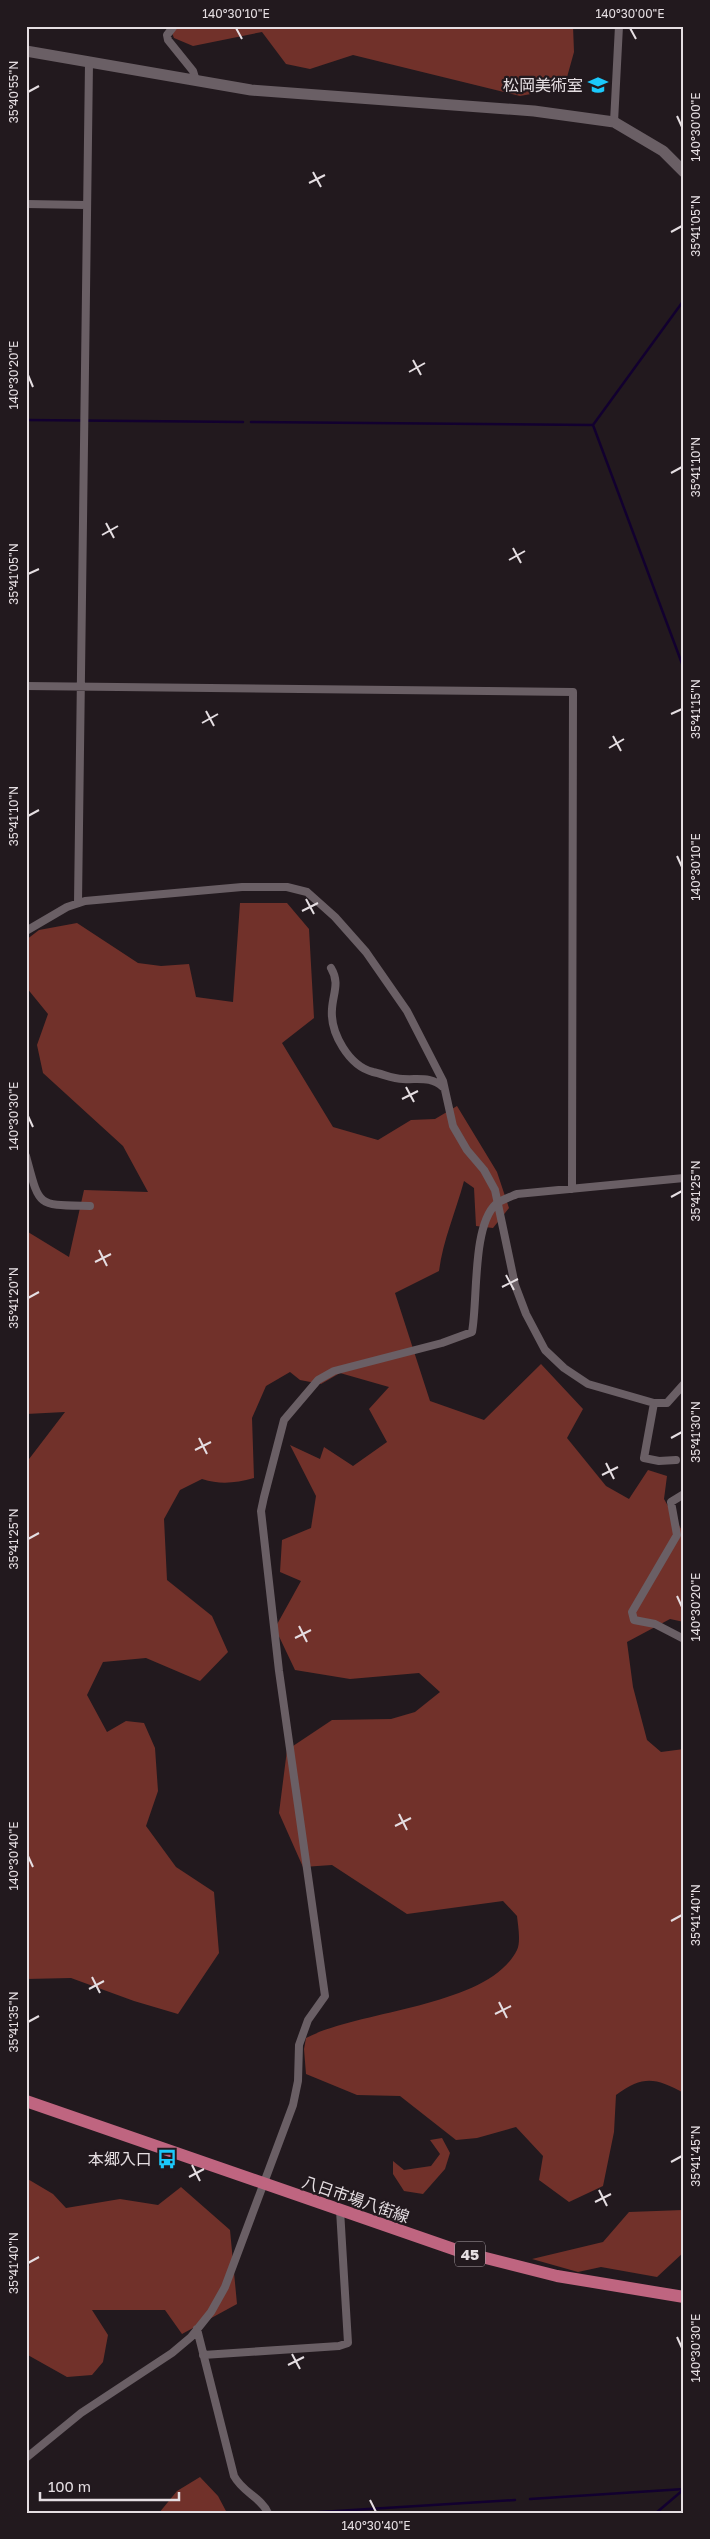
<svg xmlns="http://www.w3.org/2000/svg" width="710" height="2539" font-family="'Golos Text','Noto Sans JP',sans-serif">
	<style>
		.forest { fill: #71312a }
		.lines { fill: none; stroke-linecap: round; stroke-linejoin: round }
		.stream { stroke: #12002f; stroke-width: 2.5 }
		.street { stroke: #6a5f65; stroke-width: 8 }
		.secondary { stroke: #6a5f65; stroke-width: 11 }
		.primary { stroke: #bf6580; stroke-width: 12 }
		.ticks { fill: none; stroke: #e5dee2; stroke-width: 2 }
		.labels { text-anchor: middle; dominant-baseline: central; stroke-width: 4.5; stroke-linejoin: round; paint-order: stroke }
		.shield { fill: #22191e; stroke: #aaa3a7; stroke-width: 1 }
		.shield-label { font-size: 15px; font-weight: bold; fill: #e5dee2 }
		.poi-label { font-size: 16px; fill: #e5dee2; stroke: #22191e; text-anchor: end }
		.street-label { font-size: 16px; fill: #e5dee2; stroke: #22191e }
		.neatline { fill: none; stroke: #e5dee2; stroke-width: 2 }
		.ticks-label { font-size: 12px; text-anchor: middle; fill: #e5dee2 }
	</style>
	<rect width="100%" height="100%" fill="#22191e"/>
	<!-- forest -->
	<path class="forest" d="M169 26H573L574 52 564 88 520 96 353 55 310 69 286 64 262 32 193 46 174 38Z
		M240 903H287L309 929 314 1018 282 1043 333 1127 378 1140 411 1120 435 1119 457 1106 497 1172 509 1208 493 1228 476 1226 474 1188 464 1181C456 1211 443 1240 439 1271L395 1293 430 1401 484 1420 541 1364 583 1409 567 1438 606 1486 629 1499 648 1470 667 1476 664 1499 684 1534V1622L670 1619 627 1642 633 1687 647 1740 661 1752 684 1749V2093C655 2078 644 2075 616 2095L614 2132 603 2186 569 2202 539 2180 543 2156 516 2127 477 2138 456 2140 400 2096 357 2095 306 2074 304 2049 306 2038C360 2010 489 2007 517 1950 521 1942 518 1925 517 1916L503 1901 407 1914 332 1865 303 1867 279 1813 287 1750 332 1720 391 1719 415 1712 440 1692 419 1673 350 1679 295 1670 275 1628 301 1581 280 1572 282 1540 311 1528 316 1496 290 1445 320 1459 324 1447 353 1466 387 1442 369 1409 389 1387 340 1373 321 1384 300 1380 290 1372 266 1386 252 1418 254 1478C235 1483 221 1485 202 1479L180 1490 164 1519 167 1580 212 1616 228 1652 200 1681 146 1658 103 1662 87 1695 107 1732 126 1721 144 1723 155 1748 158 1791 146 1826 176 1867 214 1892 219 1953 178 2014 134 2001 71 1978 26 1979V1463L65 1412 26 1414V1226L28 1232 69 1257 84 1190 148 1192 123 1146 43 1073 37 1045 48 1014 26 987V940L39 930 77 923 138 963 161 966 189 964 196 997 233 1002Z
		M442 2138 450 2153 445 2169 423 2194 404 2191 393 2174V2161L404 2170 431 2166 440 2154 430 2140Z
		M26 2178 53 2194 66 2208 120 2199 158 2205 181 2187 230 2230 237 2304 182 2334 165 2310H92L108 2335 103 2362 92 2375 67 2377 26 2354V2268L30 2265 26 2261Z
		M683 2210 684 2252 657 2277 601 2267 578 2272 532 2259 603 2242 629 2212Z
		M200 2477 218 2496 227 2513H159L177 2491Z"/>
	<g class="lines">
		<!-- stream -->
		<path class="stream" d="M26 420 243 422
			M251 422 593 425
			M593 425 684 669
			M593 425 684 300
			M530 2499 684 2489
			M304 2513 515 2500
			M656 2513 683 2490"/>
		<!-- street -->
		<path class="street" d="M174 26 167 35 168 40 193 71 196 81
			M614 122 619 26
			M26 204 86 205
			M26 686 573 692 572 1189
			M78 903 89 63
			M26 931 67 907 85 901 242 887H287L307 892 335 917 366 952 407 1011 443 1081 453 1126 467 1150 484 1170 495 1190 515 1285 526 1314 545 1350 564 1368 588 1384 654 1403H667L684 1384
			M331 968C340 983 333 993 332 1009 330 1033 349 1066 373 1072 383 1074 393 1079 403 1079 418 1080 431 1076 443 1087
			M26 1156C40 1208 36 1205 90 1206
			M654 1403 644 1458 659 1461 676 1460
			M684 1494 671 1502 677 1535 632 1612 634 1620 655 1624 684 1639
			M197 2329 234 2476C243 2493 261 2497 268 2513
			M203 2355 339 2346 348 2343 340 2210
			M26 2458 81 2413 172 2353 191 2337 211 2312 225 2287 293 2105 298 2081 299 2045 308 2020 325 1996 279 1671 261 1511 264 1497 284 1420 318 1380 334 1371 442 1343 472 1332C478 1300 472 1226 496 1204 501 1200 510 1197 517 1194L684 1178"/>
		<!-- secondary -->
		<path class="secondary" d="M26 51 251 90 534 111 614 122 663 151 684 172"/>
		<!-- primary -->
		<path class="primary" d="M26 2101 462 2252 557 2276 684 2297"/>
	</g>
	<!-- ticks -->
	<path class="ticks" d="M236 28 242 39M630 28 636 39M28 92 39 86M677 116 682 127M313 172 321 187M309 183 325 175M671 232 682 226M413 360 421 375M409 372 425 363M28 375 33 387M671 473 682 467M106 523 114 538M102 535 118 526M513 548 521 563M509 560 525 551M28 574 39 569M206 711 214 726M671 714 682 709M202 723 218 714M613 736 621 751M609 748 624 739M28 816 39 810M677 856 682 867M306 899 314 914M302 911 318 903M406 1087 414 1102M402 1099 418 1091M28 1116 33 1127M671 1197 682 1191M99 1250 107 1266M95 1262 111 1254M506 1275 514 1290M502 1287 518 1279M28 1298 39 1292M199 1438 207 1454M671 1438 682 1432M195 1450 211 1442M606 1463 614 1479M602 1475 618 1467M28 1539 39 1533M677 1596 682 1607M299 1626 307 1642M295 1638 311 1630M399 1814 407 1830M395 1826 411 1818M28 1856 33 1867M671 1921 682 1915M92 1977 100 1993M89 1989 104 1981M499 2002 507 2018M495 2014 511 2006M28 2022 39 2016M671 2162 682 2156M192 2165 200 2181M189 2177 204 2169M599 2190 607 2206M595 2202 611 2194M28 2263 39 2257M677 2337 682 2348M292 2354 300 2369M288 2365 304 2357M370 2500 376 2512"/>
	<!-- icons -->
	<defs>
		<symbol id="school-bare" viewBox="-9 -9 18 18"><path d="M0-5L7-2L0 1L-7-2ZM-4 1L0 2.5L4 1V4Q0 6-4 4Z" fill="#1bc9fc" stroke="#22191e" stroke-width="2.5" paint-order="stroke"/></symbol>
		<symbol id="bus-bare" viewBox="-9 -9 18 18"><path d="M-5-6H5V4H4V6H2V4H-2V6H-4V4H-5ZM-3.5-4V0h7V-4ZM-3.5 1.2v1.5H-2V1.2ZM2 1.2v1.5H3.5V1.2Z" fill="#1bc9fc" stroke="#22191e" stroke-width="2.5" paint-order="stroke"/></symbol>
	</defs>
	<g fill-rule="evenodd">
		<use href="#school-bare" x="584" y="71" width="28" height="28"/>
		<use href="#bus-bare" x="153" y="2145" width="28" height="28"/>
	</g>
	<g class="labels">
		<!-- shield labels -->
		<rect class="shield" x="455" y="2241.5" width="30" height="25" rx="4"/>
		<g class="shield-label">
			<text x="470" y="2254">45</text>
		</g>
		<!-- poi labels -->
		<g class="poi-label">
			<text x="583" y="85">松岡美術室</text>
			<text x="152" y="2159">本郷入口</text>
		</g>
		<!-- street labels -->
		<g class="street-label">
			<text transform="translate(356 2199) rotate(19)">八日市場八街線</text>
		</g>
	</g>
	<!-- border -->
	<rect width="710" height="2539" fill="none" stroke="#22191e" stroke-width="55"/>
	<!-- scale -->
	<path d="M40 2492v8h139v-8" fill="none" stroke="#e5dee2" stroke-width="2.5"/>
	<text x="48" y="2492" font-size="15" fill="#e5dee2" stroke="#22191e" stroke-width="4" paint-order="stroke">100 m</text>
	<rect x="28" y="28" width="654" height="2484" class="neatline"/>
	<g class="ticks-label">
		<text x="236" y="18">140°30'10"E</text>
		<text x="630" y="18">140°30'00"E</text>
		<text transform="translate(14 92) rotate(-90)" y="4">35°40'55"N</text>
		<text transform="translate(696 127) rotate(-90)" y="4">140°30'00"E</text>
		<text transform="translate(696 226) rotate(-90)" y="4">35°41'05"N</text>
		<text transform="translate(14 375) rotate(-90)" y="4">140°30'20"E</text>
		<text transform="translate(696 467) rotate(-90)" y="4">35°41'10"N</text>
		<text transform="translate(14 574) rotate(-90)" y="4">35°41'05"N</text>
		<text transform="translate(696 709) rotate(-90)" y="4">35°41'15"N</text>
		<text transform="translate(14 816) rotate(-90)" y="4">35°41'10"N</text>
		<text transform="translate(696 867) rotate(-90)" y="4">140°30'10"E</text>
		<text transform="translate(14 1116) rotate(-90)" y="4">140°30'30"E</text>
		<text transform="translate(696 1191) rotate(-90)" y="4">35°41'25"N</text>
		<text transform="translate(14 1298) rotate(-90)" y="4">35°41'20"N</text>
		<text transform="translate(696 1432) rotate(-90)" y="4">35°41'30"N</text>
		<text transform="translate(14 1539) rotate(-90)" y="4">35°41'25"N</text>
		<text transform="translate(696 1607) rotate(-90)" y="4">140°30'20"E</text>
		<text transform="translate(14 1856) rotate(-90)" y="4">140°30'40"E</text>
		<text transform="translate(696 1915) rotate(-90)" y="4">35°41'40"N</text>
		<text transform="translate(14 2022) rotate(-90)" y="4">35°41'35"N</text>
		<text transform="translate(696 2156) rotate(-90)" y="4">35°41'45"N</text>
		<text transform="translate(14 2263) rotate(-90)" y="4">35°41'40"N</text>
		<text transform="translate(696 2348) rotate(-90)" y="4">140°30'30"E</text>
		<text x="376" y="2530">140°30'40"E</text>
	</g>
</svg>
